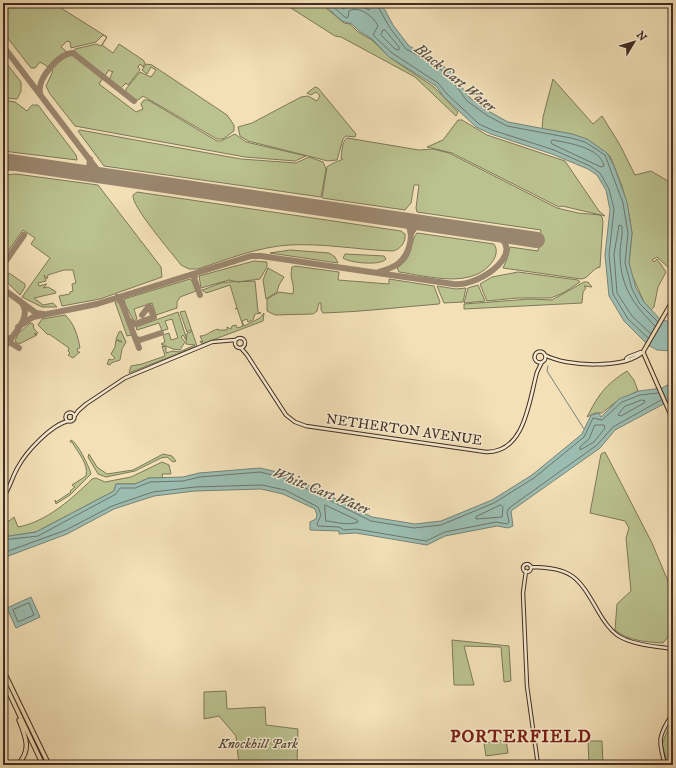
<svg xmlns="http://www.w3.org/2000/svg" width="676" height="768" font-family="'IM FELL DW Pica',serif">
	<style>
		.green { fill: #bac28f; stroke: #7e785a }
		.water { fill: #9bbdb1; stroke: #778379 }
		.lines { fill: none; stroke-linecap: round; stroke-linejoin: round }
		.shore { stroke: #6e756b; stroke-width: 1 }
		.stream { stroke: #778379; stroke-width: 1 }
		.taxiway { stroke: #9a866e; stroke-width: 6 }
		.runway { stroke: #9a866e; stroke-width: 16 }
		.secondary-casing { stroke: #412d25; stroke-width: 4.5 }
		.primary-casing { stroke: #412d25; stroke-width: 5 }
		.highway-casing { stroke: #412d25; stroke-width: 5.5 }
		.secondary { stroke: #f7ebd0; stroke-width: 2.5 }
		.primary { stroke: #f3e0b7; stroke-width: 3 }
		.highway { stroke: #f3e0b7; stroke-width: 3.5 }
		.labels { text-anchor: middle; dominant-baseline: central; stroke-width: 3; stroke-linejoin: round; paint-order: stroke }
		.street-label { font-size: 14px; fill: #412d25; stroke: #f7ebd0 }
		.park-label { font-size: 14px; font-style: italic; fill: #594b3a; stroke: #f7ebd0 }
		.water-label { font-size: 15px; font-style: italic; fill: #585148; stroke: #f7ebd0 }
		.district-label { font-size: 18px; font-weight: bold; letter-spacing: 1px; fill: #7a1f14; stroke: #f7ebd0 }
	</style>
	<rect width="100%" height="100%" fill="#f3e0b7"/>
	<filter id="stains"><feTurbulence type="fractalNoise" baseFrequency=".005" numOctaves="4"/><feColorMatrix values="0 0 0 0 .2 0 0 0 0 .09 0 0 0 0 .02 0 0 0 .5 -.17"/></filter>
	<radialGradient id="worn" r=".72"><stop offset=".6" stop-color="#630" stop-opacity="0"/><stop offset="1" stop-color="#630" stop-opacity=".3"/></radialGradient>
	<!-- green -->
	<path class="green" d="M3 3H53L107 37 102 45 113 53 119 44 143 60 145 63 143 67 140 64 138 67 140 70 128 85 126 83 121 88 118 87 109 80 113 71 112 72 109 70 104 77 74 51 75 49 96 44 101 46 107 37 103 35 96 42 71 48 70 42 67 41 61 47 67 52 57 59 50 68 40 62 35 68H31L3 32Z
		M283 3H320L344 23 350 24 358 32 372 40 389 57 434 87 458 112 456 116 415 77 341 37 335 36Z
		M70 54 76 55 103 78 99 84 136 112 143 109 141 104 144 100H148L217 141H221L235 134 246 142 306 156 295 161 245 157 75 126 50 94 46 86 53 71 51 70C56 61 61 57 70 54Z
		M3 59 21 82V91L17 99 3 98Z
		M146 64 152 65 227 115 234 125V131L223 139H217L143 96 138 100H134L126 94V89L140 72 151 77 156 70 151 67 147 74 142 70Z
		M553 79 593 124 602 116 620 145 635 175 651 171 673 184V266L669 268 657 257 652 260 654 262 657 259 666 272 658 287 654 307 651 310 644 302 631 273 629 263 632 233 629 214 622 186 610 156 572 134 542 129 543 117Z
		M315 87 318 88 356 134 355 137 346 136 343 139 337 160 328 161 248 141 240 136 238 127 252 123 301 97 308 96 317 101 320 96 316 92 311 95 307 93Z
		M3 100 15 102 27 111 32 105H38L76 155 77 160 3 151Z
		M458 120H462L487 135 565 161 599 211 605 216 562 206 559 207 452 153 427 147 443 140Z
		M80 130 241 159 296 163 309 157 323 162 326 169 321 197 104 166 78 131Z
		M347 138 419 150 433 149 449 153 557 208 578 213 600 215 602 217 603 222 600 267C591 269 590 278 581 279L503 268 507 259 510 247 538 251 541 230 417 212 416 208 419 185H414L411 203 405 210 322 198 327 167C330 164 341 160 343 159L341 158C342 151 342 141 347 138Z
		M16 174 98 185 161 267 162 277 100 299 62 306 59 296 70 294V292L73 291 72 284 76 283 73 270H64L48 275 47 279 44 275 46 281 38 283 39 286 47 284 43 288 48 287 55 291 56 293 34 298 43 305 53 303 57 307H42L22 297 50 258 31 244 35 238 23 230 3 258V175Z
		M137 192 401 231 405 234C406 242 401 249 393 251 359 250 324 243 289 245 258 247 228 259 198 269H189L181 265C172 253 131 206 133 195Z
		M417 233 494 244C498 250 496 256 493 261 473 290 428 276 399 272L397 268C415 256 408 245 417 233Z
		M290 250 329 253 335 257 338 263 270 253Z
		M345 254 384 256 386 259C381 266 350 263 343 258Z
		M254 261 267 262V267L260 279 238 282 229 280 201 288 199 276Z
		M295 266 339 272 338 280 389 284V279L434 286 440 302 439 304C400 307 362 312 323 313L321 310V303H319L317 311 313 314 275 315 267 311V299L279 292 293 294C295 282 289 280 292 267Z
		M268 268 284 277 279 285 277 292 266 299 263 280Z
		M518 272 578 280 580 282 563 293 551 298H517L487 301 486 299 480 284 492 277Z
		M9 273 25 284V287L20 295 5 280Z
		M190 279 192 281 196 291 180 297 177 302V308L156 315 152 303 134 309 137 319 134 321 125 304 124 299Z
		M255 281 258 312 261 313 255 314 253 320 248 322 247 319 242 321 244 326 260 318 264 313 263 321 202 344 200 341 203 342 200 336C207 336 210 331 218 329V330H227V327L231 329 232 326 236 325 237 328 243 326 237 308 235 309 237 308 230 285 206 293 202 290C210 288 219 282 229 282 238 281 246 282 255 281Z
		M584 282H588L592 287 584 286 586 288 583 292 582 303 464 309V304L530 299 552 300Z
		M478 285 485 301 464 303 468 288Z
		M437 286 456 289 466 288 463 302 444 303Z
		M115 302H118L120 304 132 335 127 336Z
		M185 311 197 346 129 373 131 366 142 364 165 356 162 346 166 347V353L173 351 179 352 195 345 186 344 187 333 191 332 190 330 187 332 180 312Z
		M178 312 186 337V340L183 335 181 337 185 342 180 350 173 349 161 344 165 342 163 335 169 333 171 340 178 338 172 319 165 321 168 329 162 331 159 323 137 330 136 327Z
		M65 315C74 323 78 336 80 348L77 349 78 352H80L73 358 68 355 70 353 68 351 69 348 49 334 48 335 38 325 42 319Z
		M30 323 33 324 34 329 38 333 34 334 37 335 19 344 15 341 18 334Z
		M121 331 126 342 122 349 120 360 111 363 110 365 107 364 109 359 112 360 115 358 111 354 115 347 116 340 122 342 116 339 119 332Z
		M627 371 634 380 638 391 617 401 602 413H595L587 417C599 394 605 385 627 371Z
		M71 440C77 442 89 466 91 474L70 495 56 504 55 500 56 502 71 492 70 491 75 487 72 485 86 476C89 464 78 453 72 442H70Z
		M605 452 652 543 673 593V631L663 643C647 642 628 641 615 630L617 604 631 591 626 538 629 528 625 521 590 513 601 454Z
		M89 454 97 467 107 474 133 470 163 454 172 456 176 461 173 462 167 457 161 458 135 471 106 477 98 474 88 457Z
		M162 462 169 465 171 474H162L163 478H149L135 484H116L114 491 36 532 3 537V521H9L14 517 18 527C46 522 72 499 92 479L96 478 105 482 131 477Z
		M452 640 509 646 511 681 504 682 501 647 464 646 474 685H454Z
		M226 691 227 709 265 707 266 725 298 729 297 765H239L236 736 219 716 204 719V692Z
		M673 717V765H668L662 744Z
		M506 740 508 753 486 756 484 743Z
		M588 741H602L603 764H589Z"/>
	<!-- water -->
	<path class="water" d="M322 3H378L385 10 393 25 409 46 431 57 451 72 470 98 490 112 508 122 572 134 587 139 607 153 614 166 627 202 632 233 629 263 636 288 644 302 661 320 673 322V351L657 350 648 345 624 321 609 296 605 255 610 210 606 190 597 175 588 169 552 154 491 134 476 127 444 97 436 86 389 57 372 39 359 31 352 24 342 21Z
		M673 382V399L615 430 600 448 511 511 513 526 508 528 497 526 445 536 427 545 356 533 339 534V531L310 530V522L316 519 317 515 315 509 283 494 261 489 195 491 154 496 114 509 67 534 3 558V537L36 532 114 491 116 484H135L149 478 183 477 199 473 260 468 286 474 372 517 415 524 441 521 492 500 532 475 582 434 591 415 599 413 601 417 619 399 639 391 662 388Z
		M31 597 40 617 16 628 7 608Z"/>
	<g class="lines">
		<!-- shore -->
		<path class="shore" d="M329 3 346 18 348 17 349 11C359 5 374 17 378 26L373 35 392 53 438 83 447 94 479 124 492 130 554 150 590 166 600 173 609 189 614 209 609 255 613 294 628 319 648 338
			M336 3 343 9C353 2 359 5 369 10L371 8V3
			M376 3 390 28 406 49 429 61 448 75 467 101 488 116 507 126 571 138 585 142 605 155 623 203 628 233 625 263 632 289 640 304 658 322
			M383 30H385L399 47V50L395 49 381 35Z
			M553 140C568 143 600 147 604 166L601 167 552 144 551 142Z
			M651 334 632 316 617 293 614 254 619 225 622 226C623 236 620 244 620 253 620 286 633 304 655 326
			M642 400 645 401 644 403 621 416 618 415 624 407Z
			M595 425H604L605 428 594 442 580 450V447L589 439Z
			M325 505 357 520 358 522C348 526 337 522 326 521Z
			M501 505 503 507 502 517 476 519V517Z
			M3 540 38 536 116 494 120 488H135L150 482 183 481 200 477 260 472 285 478 371 521 414 528 441 525 494 503 534 478 584 437 593 418 602 420 622 402 640 395 658 393
			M3 553 66 530 112 506 153 492 195 487 262 485 285 490 318 507 321 515 317 524 318 526 339 527 344 530 356 529 426 541 445 532 496 522 507 524 509 522 507 512 509 508 597 445 613 427 661 400
			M29 603 34 615 18 622 13 610Z"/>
		<!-- stream -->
		<path class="stream" d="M548 366 547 371 584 429"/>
		<!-- taxiway -->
		<path class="taxiway" d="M3 46 99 172 110 177
			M40 93C37 79 59 53 73 53L134 101
			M3 168 44 167
			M80 172H84L89 168 90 159
			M411 234 415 227 423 224
			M3 265 24 235
			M379 272C386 270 393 268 399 263 410 253 418 227 401 220
			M197 273 194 278 200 295
			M3 289 36 313 43 314
			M117 297 121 301 139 348
			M130 321 135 324 154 317 149 306 142 315
			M18 327 33 317 97 304 251 256H261L453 284C482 287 531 248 492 234
			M10 338 11 343 19 348
			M136 339 140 340 161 333
			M3 349C12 336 35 315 20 301"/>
		<!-- runway -->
		<path class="runway" d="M3 161 537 240"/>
		<defs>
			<path id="secondary" d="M235 343a5 5 0 1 1 10 0a5 5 0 1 1-10 0Z
				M241 348 247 355 286 415 295 422 306 426 486 452C525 453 529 401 537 372L542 362
				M534.5 357a5.5 5.5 0 1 1 11 0a5.5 5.5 0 1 1-11 0Z
				M545 355C566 367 625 369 643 352
				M626 359 628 357 641 352
				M65.5 417a4.5 4.5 0 1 1 9 0a4.5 4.5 0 1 1-9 0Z
				M74 417 78 411 86 404 125 378 212 342 235 340
				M3 498C10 488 12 477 18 467 26 452 51 425 68 421
				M523 568a4 4 0 1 1 8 0a4 4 0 1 1-8 0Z
				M531 567C572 568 578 576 598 611 603 620 608 628 617 635 632 645 655 646 673 649
				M526 571 523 593 527 686 538 765
				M665 765C658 738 658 737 673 713"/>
			<path id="primary" d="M673 300 643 352 673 420"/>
			<path id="highway" d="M3 670 49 765
				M3 680 43 765
				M17 765C32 751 26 737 19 720"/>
		</defs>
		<!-- secondary casing -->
		<use href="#secondary" class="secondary-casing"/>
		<!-- primary casing -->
		<use href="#primary" class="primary-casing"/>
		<!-- highway casing -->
		<use href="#highway" class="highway-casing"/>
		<!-- secondary -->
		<use href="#secondary" class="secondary"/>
		<!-- primary -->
		<use href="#primary" class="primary"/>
		<!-- highway -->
		<use href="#highway" class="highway"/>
	</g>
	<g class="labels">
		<!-- street labels -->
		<g class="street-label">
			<text transform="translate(404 430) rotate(8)">NETHERTON AVENUE</text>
		</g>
		<!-- park labels -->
		<g class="park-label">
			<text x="258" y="744">Knockhill Park</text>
		</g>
		<!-- water labels -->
		<g class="water-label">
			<text transform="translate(455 78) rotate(39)">Black Cart Water</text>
			<text transform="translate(321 491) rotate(22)">White Cart Water</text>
		</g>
		<!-- district labels -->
		<g class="district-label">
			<text x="521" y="737">PORTERFIELD</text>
		</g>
	</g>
	<!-- margin -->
	<rect width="676" height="768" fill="none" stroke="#f3e0b7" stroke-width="16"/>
	<rect x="4" y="4" width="668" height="760" fill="none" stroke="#412d25" stroke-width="2"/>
	<rect x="8" y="8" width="660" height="752" fill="none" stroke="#412d25"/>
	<!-- north arrow -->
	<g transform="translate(634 42) rotate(52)" stroke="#f7ebd0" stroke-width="3" paint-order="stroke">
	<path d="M0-3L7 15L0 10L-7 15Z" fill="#412d25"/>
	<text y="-6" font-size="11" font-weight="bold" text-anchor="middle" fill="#412d25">N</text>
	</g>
	<rect width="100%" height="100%" filter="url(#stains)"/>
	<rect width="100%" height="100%" fill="url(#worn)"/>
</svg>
